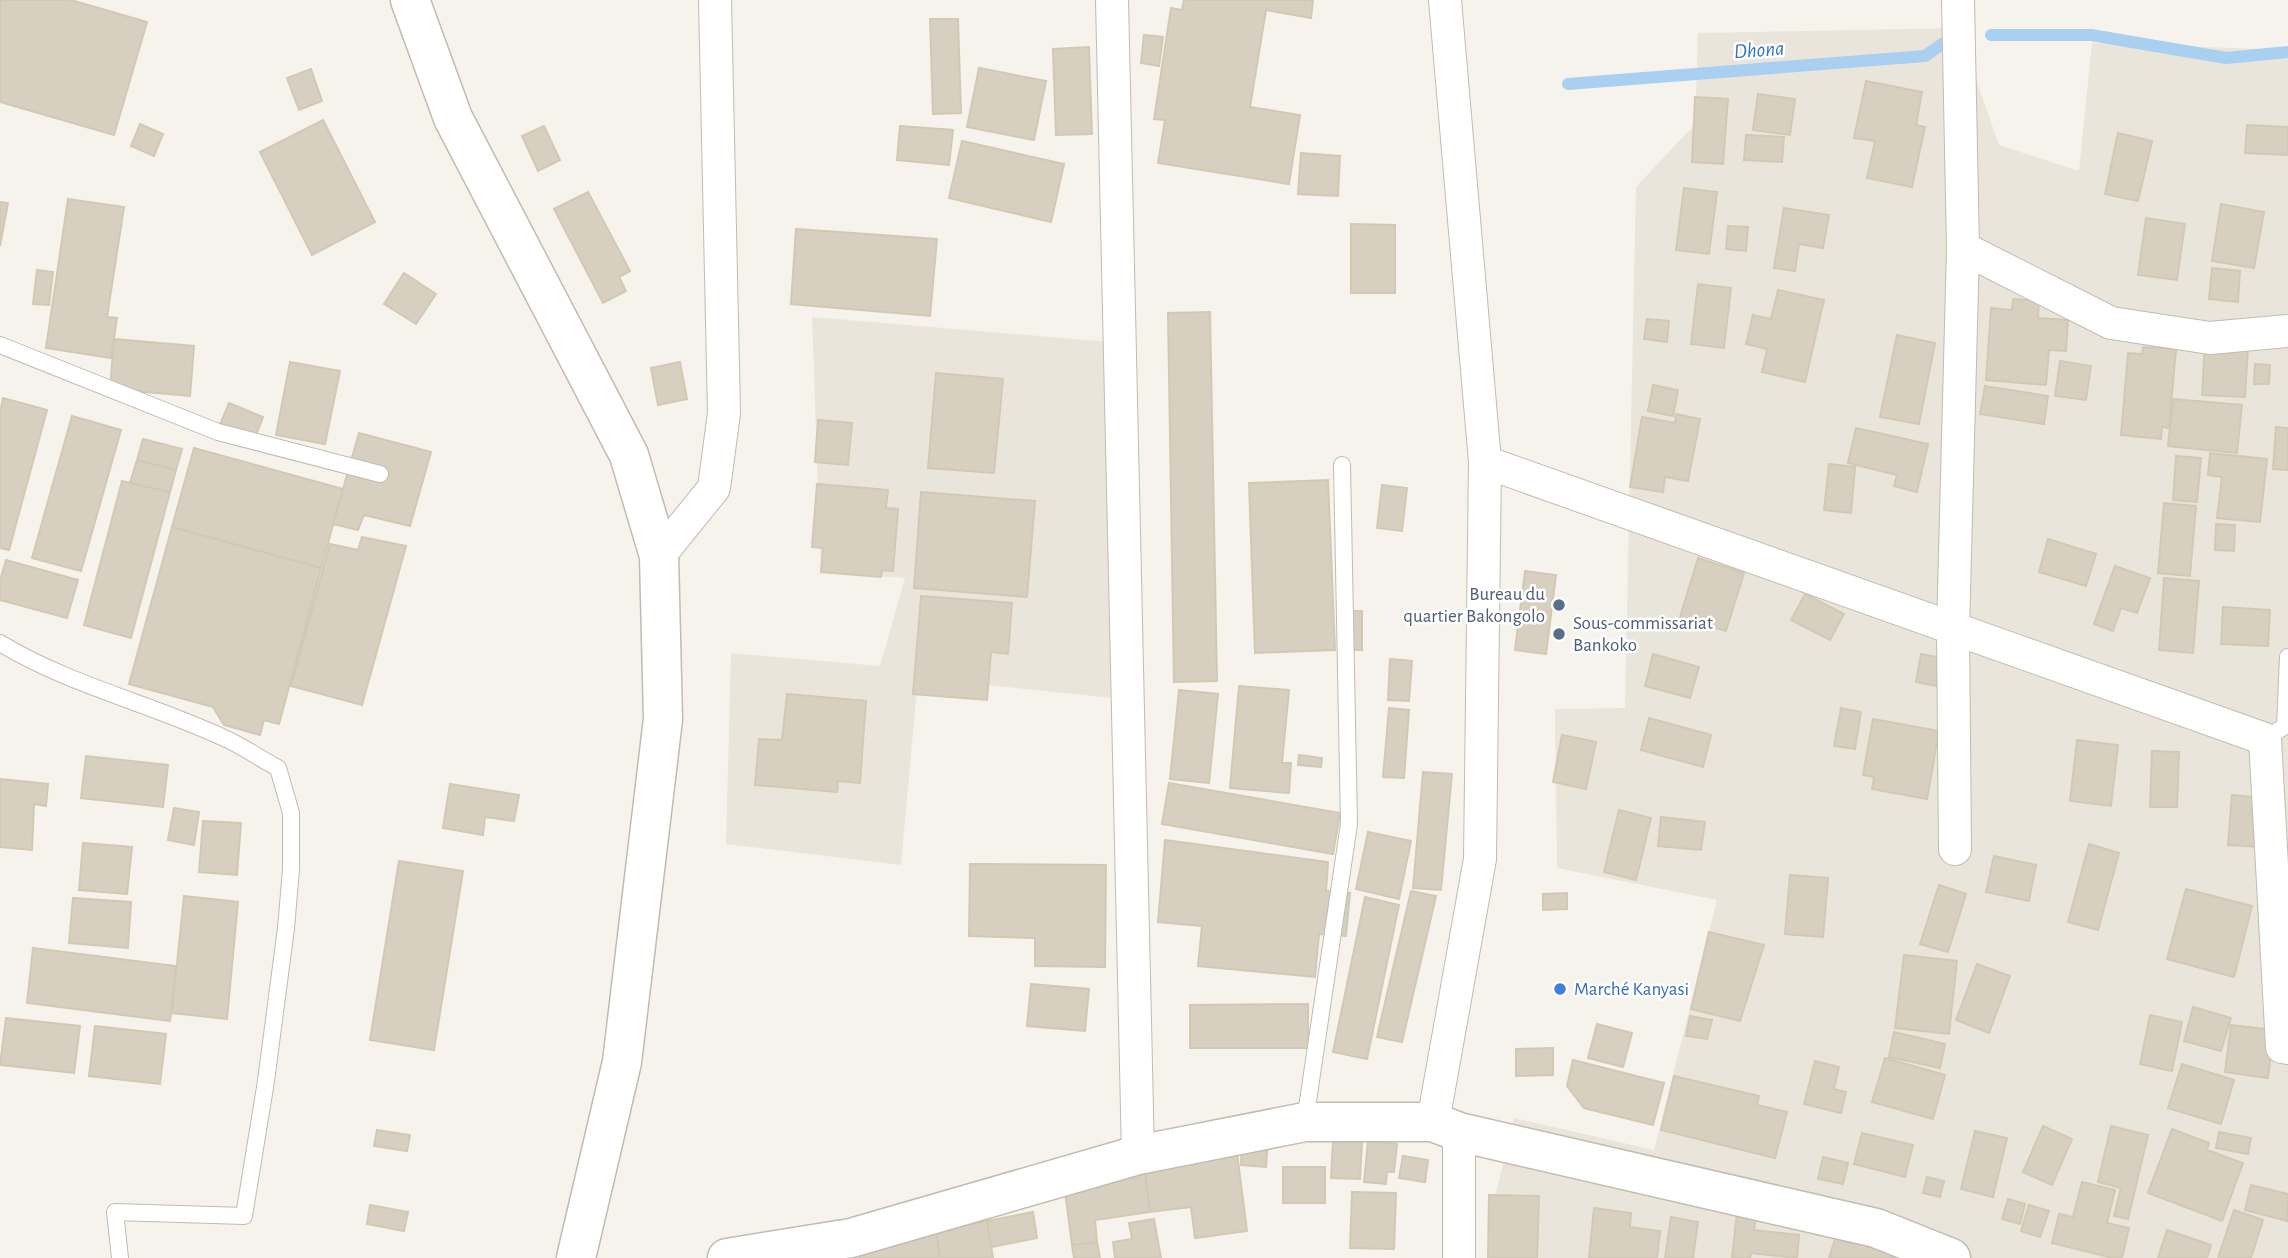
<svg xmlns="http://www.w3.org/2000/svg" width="2288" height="1258" font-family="'Alegreya Sans',sans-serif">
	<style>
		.residential { fill: #eae5da }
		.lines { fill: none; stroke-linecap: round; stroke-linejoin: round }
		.stream { stroke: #a9cff1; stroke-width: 12 }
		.building { fill: #d7d0c1; stroke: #d2c8b4; stroke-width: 2 }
		.service-casing { stroke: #c1bcae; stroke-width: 18 }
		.minor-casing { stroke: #c1bcae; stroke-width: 34 }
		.tertiary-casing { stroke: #c1bcae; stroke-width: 41 }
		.service { stroke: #fff; stroke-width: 16 }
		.minor { stroke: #fff; stroke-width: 32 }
		.tertiary { stroke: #fff; stroke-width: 38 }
		.service-dot { fill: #5c6f8a; stroke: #fff; stroke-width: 2.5 }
		.shop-dot { fill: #3f7fe0; stroke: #fff; stroke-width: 2.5 }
		.labels { text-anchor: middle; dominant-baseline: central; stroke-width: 5; stroke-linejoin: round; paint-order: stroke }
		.service-label { font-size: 19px; fill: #4e5e75; stroke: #fff; text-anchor: end }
		.shop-label { font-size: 19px; fill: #366cbe; stroke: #fff; text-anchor: start }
		.water-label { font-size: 21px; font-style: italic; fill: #3077b8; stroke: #fff }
	</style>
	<rect width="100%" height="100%" fill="#f6f3ec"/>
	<!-- residential -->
	<path class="residential" d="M1958 28 1999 145 2079 171 2092 43 2288 50V1258H1495L1489 1222 1514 1118 1654 1150 1717 900 1557 868 1555 709 1625 708 1636 187 1695 124 1698 33Z
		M812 317 1122 343V699L918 678 901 865 726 844 731 653 880 666 905 578 821 572Z"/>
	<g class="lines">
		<!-- stream -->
		<path class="stream" d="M1991 35H2091L2226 58 2288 52
			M1568 84 1925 56 1948 40"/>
	</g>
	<!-- building -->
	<path class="building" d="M0 0H71L147 22 114 135 0 102Z
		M1184 0H1313L1311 18 1266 10 1250 107 1300 115 1289 184 1158 163 1165 120 1154 119 1171 8 1182 10Z
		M930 19H958L961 113 933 114Z
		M1144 35 1163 37 1159 66 1141 63Z
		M1089 47 1092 134 1056 135 1053 49Z
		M979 68 1046 81 1034 140 967 127Z
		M311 69 322 101 299 110 287 78Z
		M1866 81 1922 92 1916 125 1925 127 1912 187 1867 178 1875 141 1854 138Z
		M1758 94 1795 99 1790 135 1753 130Z
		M1695 97 1728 99 1723 164 1692 162Z
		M323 120 375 222 312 255 260 152Z
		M140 124 163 134 154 156 131 146Z
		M2247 125 2288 127V155L2245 153Z
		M544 126 560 160 538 171 522 136Z
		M900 126 953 130 949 165 897 160Z
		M2118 133 2152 141 2138 201 2105 194Z
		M1746 135 1784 137 1782 162 1744 160Z
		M962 141 1064 164 1051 222 949 198Z
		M1301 153 1340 156 1338 196 1298 194Z
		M1684 188 1717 192 1709 254 1676 250Z
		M588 192 630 271 619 277 626 291 603 303 554 209Z
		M68 199 124 207 107 317 117 318 111 358 46 348Z
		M0 202 8 203 0 246Z
		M2221 204 2264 212 2254 268 2212 261Z
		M1784 208 1829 215 1823 248 1799 244 1795 271 1774 268Z
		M2146 218 2185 224 2177 280 2138 275Z
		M1351 224 1395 225V293H1351Z
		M1728 226 1748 227 1746 251 1726 249Z
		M796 229 937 239 930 316 791 304Z
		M2212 268 2240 271 2238 302 2209 299Z
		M37 270 53 272 49 305 33 304Z
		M404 273 436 294 416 324 384 304Z
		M1698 284 1731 288 1724 348 1691 344Z
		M1778 290 1824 300 1805 382 1762 372 1767 349 1746 344 1753 315 1771 319Z
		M2013 299 2039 301 2038 318 2068 320 2066 351 2049 350 2046 385 1986 380 1991 308 2012 310Z
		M1210 312 1217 681 1174 682 1168 313Z
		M1647 319 1669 321 1667 342 1644 339Z
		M1897 335 1935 343 1919 424 1880 417Z
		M114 339 194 346 190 396 110 389Z
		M2205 343 2248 345 2245 397 2202 395Z
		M2143 347 2176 349 2169 428 2162 427 2161 439 2121 435 2128 353 2142 354Z
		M2060 361 2091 366 2086 400 2055 396Z
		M290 362 340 371 325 444 276 435Z
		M680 362 687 399 658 405 651 368Z
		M2255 364 2270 365 2269 384H2254Z
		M936 373 1003 379 994 473 928 468Z
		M1653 385 1678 390 1673 416 1648 411Z
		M1985 386 2048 396 2044 424 1980 414Z
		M3 398 47 410 9 550 0 548V413Z
		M2173 399 2242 405 2237 453 2168 446Z
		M229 403 263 417 251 448 216 434Z
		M1676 414 1700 419 1688 481 1665 477 1663 492 1630 487 1642 417 1675 423Z
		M72 416 121 430 81 571 32 558Z
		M818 420 852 423 848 465 815 462Z
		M2276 427 2288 428V470L2273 469Z
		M1856 428 1928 444 1917 492 1894 486 1897 475 1848 463Z
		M359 433 431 452 410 526 364 515 358 530 333 524Z
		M143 439 182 449 176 470 137 460Z
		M194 448 343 489 321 568 172 527Z
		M2210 453 2267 459 2260 522 2217 518 2222 477 2208 475Z
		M2176 456 2201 458 2197 502 2173 500Z
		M137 460 176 470 170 492 130 483Z
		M1829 464 1855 467 1851 513 1824 510Z
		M1328 480 1335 650 1255 653 1249 483Z
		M122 481 170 492 131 638 84 625Z
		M817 484 888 490 886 508 898 509 893 571 882 570 881 577 821 572 823 548 812 547Z
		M1382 485 1407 488 1402 531 1377 528Z
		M921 492 1035 501 1027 597 914 588Z
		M2164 503 2196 506 2190 576 2158 573Z
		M2216 524 2235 525 2234 551 2215 550Z
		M172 527 321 568 279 724 264 720 260 735 224 725 213 707 129 684Z
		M362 537 406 546 362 705 291 686 330 544 358 550Z
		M2048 539 2096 554 2086 586 2039 572Z
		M1698 558 1744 573 1726 631 1680 617Z
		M6 560 78 580 67 618 0 600V581Z
		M2115 566 2150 578 2137 613 2121 608 2113 631 2094 624Z
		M1525 571 1556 575 1546 654 1515 650Z
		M2164 578 2199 581 2193 653 2159 650Z
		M1805 594 1844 614 1830 640 1791 620Z
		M921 596 1012 603 1008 654 991 652 987 700 913 694Z
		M2223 607 2270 610 2268 646 2221 644Z
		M1348 611H1362V650H1347Z
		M1653 654 1699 667 1690 698 1645 686Z
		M1921 654 1942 658 1937 686 1916 682Z
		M1390 659 1412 661 1409 701 1388 700Z
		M1239 686 1289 690 1282 763H1291L1289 793 1230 788Z
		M1179 690 1218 694 1209 783 1170 779Z
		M787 694 866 701 860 783 838 781 837 792 755 785 759 739 782 740Z
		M1389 708 1409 710 1404 778 1383 777Z
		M1841 708 1861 712 1855 749 1834 746Z
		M1649 718 1711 735 1703 767 1641 750Z
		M1873 719 1939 731 1927 799 1872 789 1874 777 1863 775Z
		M1562 735 1596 742 1586 789 1553 782Z
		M2077 740 2118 745 2111 806 2070 801Z
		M2152 751 2179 752 2177 807H2150Z
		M1299 755 1322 758 1321 767 1298 765Z
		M86 756 168 765 163 807 81 798Z
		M1423 772 1452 774 1441 890 1413 888Z
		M0 779 48 784 46 806 34 804 32 850 0 847Z
		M1169 783 1340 813 1333 854 1162 824Z
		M450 784 519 795 514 821 485 817 483 835 443 828Z
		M2232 795 2263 798 2260 847 2228 845Z
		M174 808 199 812 194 845 168 840Z
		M1619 810 1651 818 1636 880 1604 872Z
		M1661 817 1705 822 1701 850 1658 846Z
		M203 821 241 823 237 875 199 872Z
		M1368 832 1411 841 1399 899 1356 889Z
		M1165 840 1328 862 1326 891 1350 893 1346 936 1319 934 1315 977 1198 966 1202 926 1158 922Z
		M83 843 132 847 127 894 79 890Z
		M2089 844 2119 853 2098 930 2068 922Z
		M1994 856 2036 865 2029 901 1986 892Z
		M399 861 463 871 434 1050 370 1040Z
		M970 864 1106 865 1105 967 1035 966V938L969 936Z
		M1790 875 1828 878 1823 937 1785 934Z
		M1939 885 1966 894 1948 952 1920 944Z
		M2186 889 2252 906 2234 977 2167 959Z
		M1411 891 1436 896 1402 1042 1377 1037Z
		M1567 893V909L1543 910V894Z
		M184 896 238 902 227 1019 172 1013Z
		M1365 897 1399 905 1367 1059 1333 1052Z
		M73 898 131 902 128 948 69 943Z
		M1709 932 1764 945 1740 1021 1691 1009Z
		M33 948 176 966 170 1021 27 1003Z
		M1904 955 1957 961 1949 1034 1895 1028Z
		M1977 964 2010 976 1989 1033 1956 1020Z
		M1031 984 1089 989 1085 1031 1027 1026Z
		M1308 1004V1048H1190V1005Z
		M2193 1007 2231 1018 2221 1051 2184 1041Z
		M2150 1015 2182 1022 2172 1071 2140 1064Z
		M1690 1016 1712 1020 1707 1039 1686 1036Z
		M6 1018 80 1026 74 1073 0 1065Z
		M1597 1024 1632 1033 1623 1067 1588 1058Z
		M2231 1025 2274 1030 2268 1078 2225 1072Z
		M95 1026 166 1034 160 1084 89 1076Z
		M1894 1032 1945 1044 1940 1068 1889 1057Z
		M1553 1048V1075L1516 1076V1049Z
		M1885 1058 1945 1075 1933 1119 1872 1102Z
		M1573 1060 1664 1083 1653 1125 1584 1108 1567 1086Z
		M1815 1061 1839 1067 1834 1089 1846 1092 1841 1113 1804 1104Z
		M2182 1064 2234 1080 2221 1124 2168 1108Z
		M1674 1076 1759 1096 1757 1105 1787 1112 1775 1158 1661 1130Z
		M2043 1126 2072 1139 2052 1185 2023 1172Z
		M2111 1126 2148 1135 2128 1219 2114 1216 2121 1188 2098 1182Z
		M2172 1129 2209 1143 2207 1150 2243 1163 2222 1221 2148 1193Z
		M377 1130 410 1135 407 1151 374 1146Z
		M1975 1131 2007 1138 1993 1197 1961 1189Z
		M2219 1132 2251 1138 2248 1154 2216 1148Z
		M1862 1133 1913 1145 1905 1177 1854 1164Z
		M1242 1137 1268 1139 1266 1167 1241 1165Z
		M1333 1141 1362 1142 1360 1179 1331 1178Z
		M1368 1141 1397 1144 1394 1172H1387L1386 1184 1364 1182Z
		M1237 1153 1247 1231 1195 1238 1191 1207 1150 1212 1144 1165Z
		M1403 1156 1428 1160 1425 1182 1399 1178Z
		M1823 1157 1848 1163 1843 1184 1818 1179Z
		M1144 1165 1150 1212 1095 1220 1097 1242 1072 1245 1063 1176Z
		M1283 1167H1325V1203H1283Z
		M1927 1177 1944 1181 1940 1197 1923 1193Z
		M2082 1182 2115 1190 2107 1223 2129 1228 2122 1258H2113L2052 1243 2059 1214 2073 1217Z
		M2251 1185 2288 1194 2287 1221 2245 1210Z
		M1352 1192 1396 1193 1394 1249 1350 1248Z
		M1489 1195 1539 1196 1537 1258H1488Z
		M2008 1199 2025 1204 2020 1224 2002 1219Z
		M370 1205 408 1212 404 1231 367 1224Z
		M2029 1205 2049 1211 2040 1237 2021 1231Z
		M1594 1208 1631 1213 1630 1227 1660 1231 1657 1258H1589Z
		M2234 1210 2263 1220 2251 1258H2218Z
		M1033 1212 1037 1238 991 1247 987 1221Z
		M1737 1213 1756 1215 1754 1230 1799 1235 1797 1258 1751 1253 1750 1258H1732Z
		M1671 1217 1698 1222 1693 1258H1665Z
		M1154 1219 1161 1258H1115L1113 1242 1132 1239 1129 1223Z
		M987 1221 993 1258H940L936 1231Z
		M2167 1230 2211 1245 2207 1258H2158Z
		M936 1231 940 1258H860L858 1246Z
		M1837 1233 1933 1258H1829Z
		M1097 1242 1100 1258H1074L1072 1245Z"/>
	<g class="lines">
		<defs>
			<path id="service" d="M0 345 218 432 380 474
				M0 643C69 685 149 703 222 737 241 745 259 758 278 768L291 813V870L286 928 266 1081 244 1216 115 1212 120 1258
				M2265 739 2285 726 2288 657
				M1305 1121 1349 824 1342 465"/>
			<path id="minor" d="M1112 0 1138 1155
				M1963 248 2111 323 2210 338 2288 331
				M1485 462 2265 739 2282 1047 2288 1048
				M659 556 714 488 724 413 715 0
				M1955 849 1953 630 1963 248 1958 0
				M1433 1122 1480 859 1485 462 1445 0
				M1459 1258V1132"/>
			<path id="tertiary" d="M410 0 453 118 629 455 659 556 663 719 622 1062 576 1258
				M727 1258 851 1238 1138 1155 1305 1122H1433L1459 1132 1876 1228 1951 1258"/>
		</defs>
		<!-- service casing -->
		<use href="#service" class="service-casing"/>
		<!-- minor casing -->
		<use href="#minor" class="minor-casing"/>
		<!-- tertiary casing -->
		<use href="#tertiary" class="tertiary-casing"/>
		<!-- service -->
		<use href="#service" class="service"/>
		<!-- minor -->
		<use href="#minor" class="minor"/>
		<!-- tertiary -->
		<use href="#tertiary" class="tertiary"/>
	</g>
	<!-- markers -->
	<g class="service-dot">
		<circle cx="1559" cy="605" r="7"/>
		<circle cx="1559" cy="634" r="7"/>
	</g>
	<circle class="shop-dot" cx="1560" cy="989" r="7"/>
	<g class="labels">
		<!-- service labels -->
		<g class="service-label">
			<text x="1545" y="594">Bureau du<tspan x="1545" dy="22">quartier Bakongolo</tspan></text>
			<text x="1573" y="623" text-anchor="start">Sous-commissariat<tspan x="1573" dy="22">Bankoko</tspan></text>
		</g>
		<!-- shop labels -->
		<g class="shop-label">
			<text x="1574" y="989">Marché Kanyasi</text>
		</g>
		<!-- water labels -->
		<g class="water-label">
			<text transform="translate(1759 50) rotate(-4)">Dhona</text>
		</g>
	</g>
</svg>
